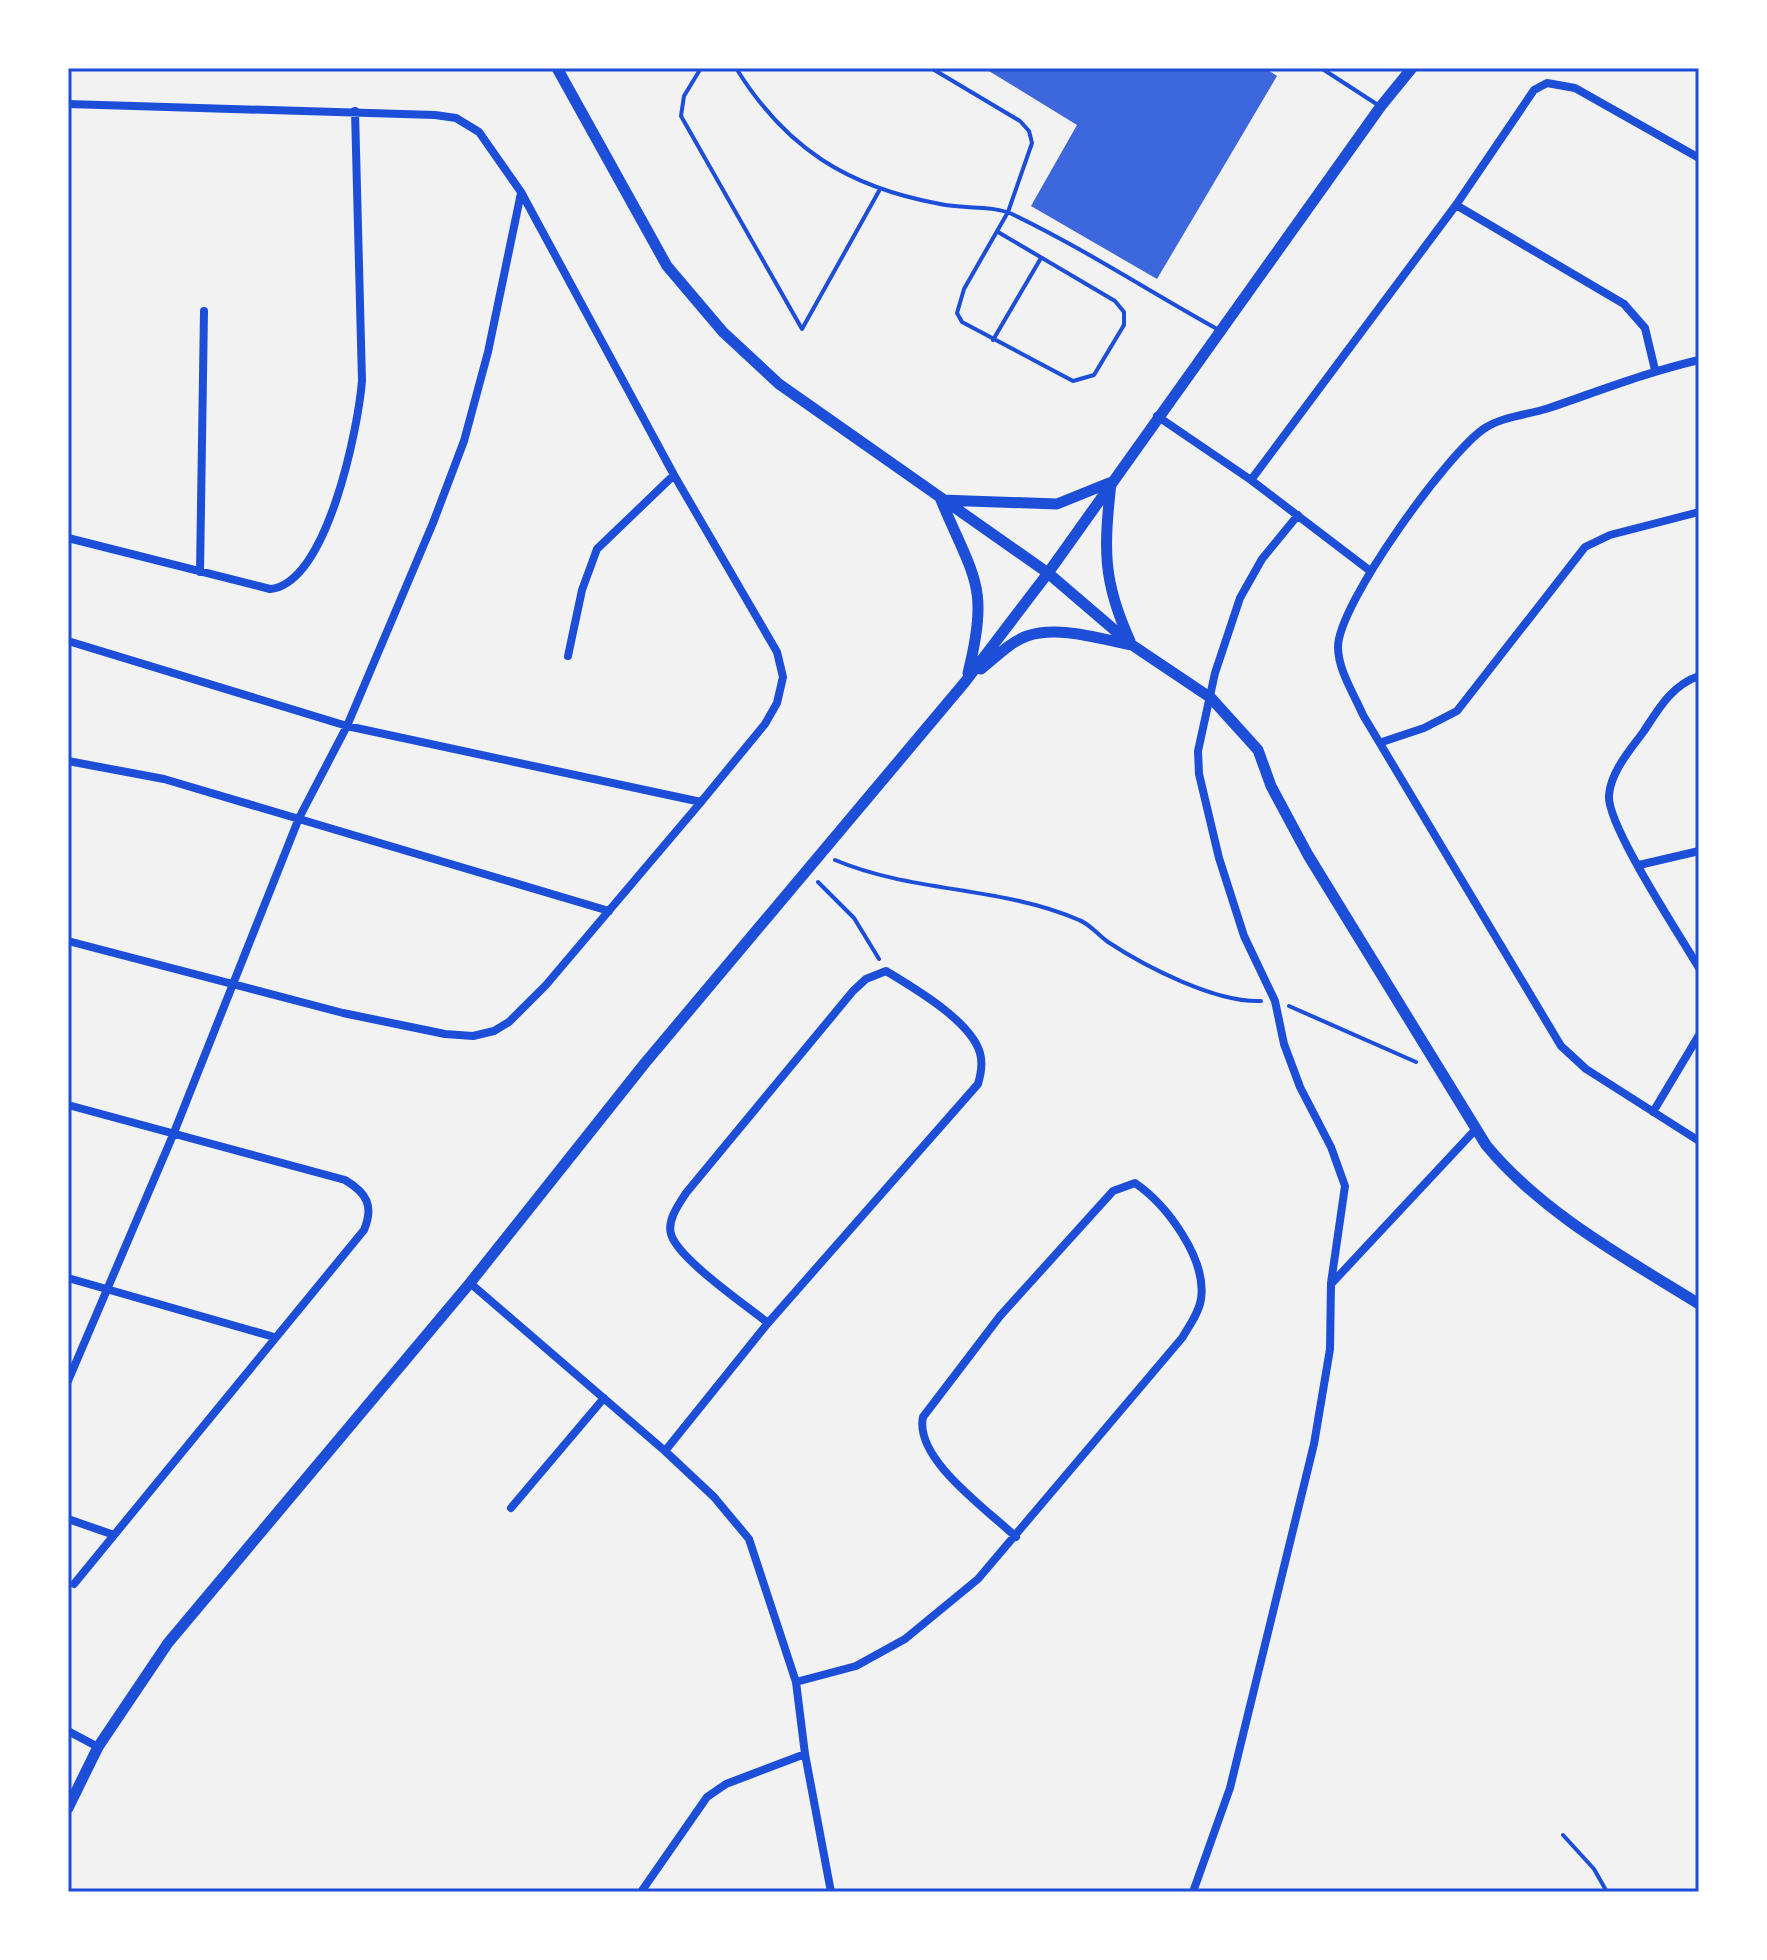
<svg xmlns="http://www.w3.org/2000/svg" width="1767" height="1960" font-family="'Fira Sans',sans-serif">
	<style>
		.building { fill: #3d67dc }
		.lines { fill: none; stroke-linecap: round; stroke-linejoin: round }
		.path { stroke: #1d4ed8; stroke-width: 4 }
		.service { stroke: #1d4ed8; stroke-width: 4 }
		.minor { stroke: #1d4ed8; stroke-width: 8 }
		.tertiary { stroke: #1d4ed8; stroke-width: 11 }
		.neatline { fill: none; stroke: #1d4ed8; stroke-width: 3 }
	</style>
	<rect width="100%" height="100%" fill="#f2f2f2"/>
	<!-- building -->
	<path class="building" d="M984 68H1265L1277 76 1157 279 1031 206 1077 125Z"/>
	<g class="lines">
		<!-- path -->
		<path class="path" d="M835 860C913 893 1001 886 1079 920 1090 924 1098 935 1108 942 1146 967 1216 1003 1261 1001
			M818 882 854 918 879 959
			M1289 1006 1416 1062"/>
		<!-- service -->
		<path class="service" d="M701 68 684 96 681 116 802 329 879 191
			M736 68C786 149 848 187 940 204 962 209 992 205 1012 214 1083 248 1150 292 1219 330
			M931 68 1020 121 1029 131 1032 143 1008 212 964 289 957 313 962 322 1073 381 1094 375 1124 325V312L1115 301 998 232
			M1321 68 1378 105
			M993 340 1041 258
			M1563 1835 1594 1869 1607 1892"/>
		<!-- minor -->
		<path class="minor" d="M68 104 435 115 456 118 479 132 521 192 674 475 777 652 783 677 777 703 765 724 701 802 546 985 509 1022 494 1031 473 1036 445 1034 343 1013 68 941
			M1456 205 1624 304 1645 328 1655 370
			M1699 360C1647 372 1599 391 1549 408 1528 415 1504 416 1485 428 1449 451 1338 604 1338 647 1338 670 1354 694 1363 715L1561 1046 1586 1069 1699 1141
			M1157 416 1251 480
			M68 538 270 589C327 584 358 429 362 381L355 111
			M1369 570 1251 480 1456 205 1534 90 1547 83 1575 88 1699 158
			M200 572 204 311
			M68 641 347 726 701 802
			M568 656 582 590 597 549 674 475
			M1699 676C1672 685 1659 708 1644 731 1631 749 1611 771 1609 795 1606 824 1681 937 1699 968
			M1382 742 1424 728 1457 711 1585 547 1610 535 1699 512
			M68 761 164 779 609 911
			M1639 865 1699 851
			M68 1105 345 1180C367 1193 374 1206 364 1230L74 1584
			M1653 1112 1699 1035
			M68 1278 274 1337
			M470 1283 665 1451 714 1497 749 1539 796 1682 805 1754 831 1892
			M1332 1283 1476 1129
			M68 1381 173 1135 299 818 347 726 433 523 464 441 488 352 521 193
			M665 1451 768 1323 978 1084C981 1074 983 1064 980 1053 971 1021 914 988 886 971L866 979 853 991 686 1193C679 1204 667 1220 671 1234 677 1258 747 1306 768 1323
			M511 1508 604 1398
			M68 1519 114 1535
			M796 1682 856 1666 905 1639 978 1579 1182 1338C1189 1326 1199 1313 1201 1299 1207 1259 1167 1205 1135 1183L1113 1191 1000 1316 923 1417C914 1459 988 1510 1016 1537
			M68 1731 98 1747
			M641 1892 707 1797 726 1784 805 1754
			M1193 1892 1230 1788 1314 1444 1330 1349 1331 1283 1345 1186 1331 1147 1300 1087 1284 1044 1275 1001 1244 936 1219 858 1199 774 1198 751 1215 673 1240 598 1262 559 1298 515"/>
		<!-- tertiary -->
		<path class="tertiary" d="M557 68 667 266 723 332 779 384 1048 573 1132 645 1211 698 1258 750 1271 786 1308 855 1486 1145C1542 1213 1625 1258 1699 1304
			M1111 483C1104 548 1102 580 1130 641
			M981 669C995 658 1010 642 1027 636 1058 625 1100 639 1132 645
			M968 673C990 586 974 579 941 500L1057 504 1109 483
			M68 1808 98 1747 168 1643 470 1283 645 1063 965 682 1048 573 1381 106 1412 68"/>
	</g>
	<!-- border -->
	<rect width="1767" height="1960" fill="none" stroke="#ffffff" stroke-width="140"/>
	<rect x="70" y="70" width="1627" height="1820" class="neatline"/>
</svg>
